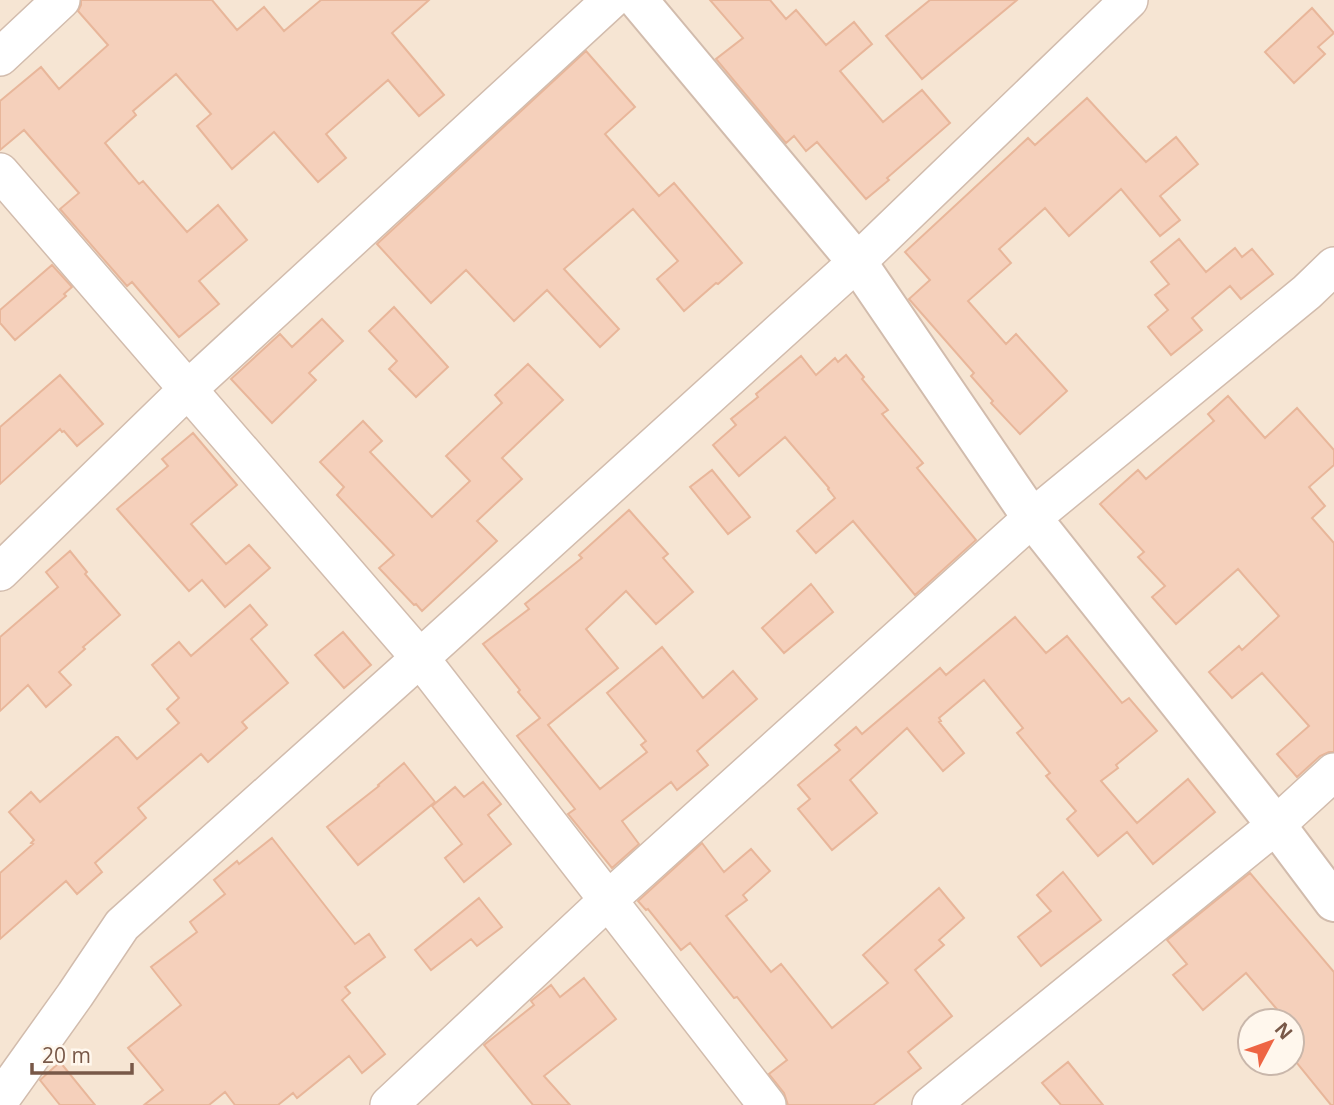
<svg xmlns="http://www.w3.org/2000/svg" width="1334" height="1105" font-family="'Open Sans',sans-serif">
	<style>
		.residential { fill: #f6e5d3; fill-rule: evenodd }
		.building { fill: #f5d0bb; stroke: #e8b69a; stroke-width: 2 }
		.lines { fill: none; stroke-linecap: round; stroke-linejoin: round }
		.minor-casing { stroke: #d2bcad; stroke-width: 40 }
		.tertiary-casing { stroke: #d2bcad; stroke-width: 42 }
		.minor { stroke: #fff; stroke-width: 37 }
		.tertiary { stroke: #fff; stroke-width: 38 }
	</style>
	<rect width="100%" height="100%" fill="#fdf3e5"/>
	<!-- residential -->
	<path class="residential" d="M0 0H1334V1105H0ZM1250 1021H1292V1063H1250Z"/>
	<!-- building -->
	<path class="building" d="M81 0H212L237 30 264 7 284 31 321 0H429L392 33 444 95 419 116 388 80 326 134 346 158 318 182 274 132 232 169 197 126 211 114 176 74 133 111 136 115 105 143 139 184 143 181 187 232 218 205 247 240 199 281 219 304 179 337 132 282 127 286 60 209 79 193 24 130 0 150V101L41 67 59 89 108 45 78 11 81 5Z
		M710 0H770L786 19 796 10 826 45 854 22 872 44 840 71 883 122 922 90 950 123 887 178 889 180 866 199 817 142 806 151 794 136 786 143 716 59 743 38Z
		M930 0H1017L922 79 886 36Z
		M1312 8 1334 33 1318 47 1325 54 1294 83 1265 52Z
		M586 51 635 107 605 134 659 196 674 183 742 263 718 284 716 283 684 311 657 279 678 261 633 209 564 269 619 329 600 347 547 290 514 321 466 270 431 303 377 244Z
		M1087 98 1146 162 1176 137 1198 164 1160 196 1180 220 1160 236 1121 189 1069 236 1045 208 999 249 1011 263 968 301 1006 344 1016 334 1067 391 1020 434 991 403 993 401 971 376 974 373 909 299 930 280 905 252 1028 138 1035 145Z
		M1179 239 1206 272 1235 248 1242 257 1252 249 1273 274 1241 299 1230 286 1192 318 1202 330 1171 355 1148 327 1168 310 1155 295 1169 284 1151 262Z
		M52 265 72 287 64 294 66 296 15 340 0 323V310Z
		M394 307 448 367 416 397 389 369 397 361 369 331Z
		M322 319 343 341 309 373 316 380 272 423 231 379 280 334 292 347Z
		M846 355 864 377 862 379 888 410 882 414 923 463 917 468 976 540 915 595 853 521 816 553 797 531 835 498 828 489 829 488 785 437 739 476 713 445 736 425 731 419 758 397 756 394 801 356 816 375 835 358 838 362Z
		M528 364 563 400 502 458 522 479 477 521 497 541 422 611 416 604 414 605 379 568 394 555 337 495 344 487 320 462 363 421 382 441 370 452 432 517 470 481 446 456 502 403 495 395Z
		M60 375 103 424 77 446 64 431 62 432 60 429 0 484V427Z
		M1228 396 1265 438 1297 408 1334 450V465L1309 487 1325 506 1312 518 1334 543V752H1329L1320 756 1297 777 1277 754 1309 726 1262 673 1232 698 1209 672 1239 646 1242 650 1279 616 1238 569 1176 624 1152 597 1165 586 1138 557 1144 552 1100 504 1138 470 1146 479 1214 421 1208 414Z
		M193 433 237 485 191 524 226 564 249 545 270 568 225 607 202 580 189 591 117 509 168 466 162 459Z
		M712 470 750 517 728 534 690 487Z
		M629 510 668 554 663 558 693 592 656 624 626 591 586 629 618 668 548 725 600 789 647 752 641 745 646 741 607 693 662 647 703 698 733 671 757 699 697 751 708 765 677 790 671 782 622 821 639 844 612 868 568 814 575 809 517 736 540 718 518 692 520 690 483 644 529 609 525 604 582 558 579 555Z
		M70 551 87 572 85 574 120 615 83 647 85 649 59 672 71 685 46 707 28 685 0 711V637L58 587 46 572Z
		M811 584 833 612 784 653 762 628Z
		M250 605 267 625 251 639 288 683 242 722 247 728 208 762 201 754 138 808 146 818 95 863 102 872 77 894 66 881 0 939V873L33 844 31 843 34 840 9 812 31 792 40 802 116 737H118L137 759 179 723 167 709 179 698 152 665 179 642 191 656Z
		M1015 617 1046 653 1067 636 1122 703 1129 698 1157 731 1116 765 1118 768 1101 781 1137 823 1188 779 1215 812 1153 864 1127 832 1098 856 1067 819 1076 811 1046 776 1050 773 1017 733 1023 728 984 680 939 718 941 721 939 722 964 753 943 771 907 728 850 780 877 813 832 850 798 809 810 799 798 785 840 750 835 745 856 727 862 734 940 668 946 675Z
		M343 632 371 665 344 688 315 655Z
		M404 763 435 802 358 865 327 827 379 786 378 785Z
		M483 782 501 804 488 815 511 844 464 882 445 858 462 844 432 806 455 787 464 797Z
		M272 838 355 944 369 934 385 957 345 987 350 993 342 1000 385 1054 362 1073 349 1056 297 1098 293 1093 278 1105H235L225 1092 209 1105H144L163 1090 128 1048 181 1005 151 967 197 932 190 922 225 894 214 880 237 861 239 864Z
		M702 843 724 872 751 849 770 871 743 895 747 900 726 916 771 972 781 964 832 1028 888 983 863 955 939 888 964 918 939 940 944 945 915 970 952 1016 908 1052 921 1068 873 1105H788L784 1093 769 1074 787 1060 737 997 734 998 690 943 681 950 648 909 646 910 638 901Z
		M1063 872 1101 920 1041 966 1018 937 1051 911 1037 895Z
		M1250 873 1334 972V1105H1331L1292 1057V1021H1287L1246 973 1203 1010 1173 975 1187 964 1167 940Z
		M479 898 502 927 477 946 471 939 431 970 415 950Z
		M584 978 616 1019 544 1076 570 1105H533L484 1045 534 1005 531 1001 551 985 560 997Z
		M60 1062 95 1105H60L40 1080Z
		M1068 1062 1103 1105H1061L1042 1083Z"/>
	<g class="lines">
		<defs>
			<path id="minor" d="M0 57 61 0
				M0 172 420 658 767 1105
				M0 572 187 390 611 0
				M0 1100 75 995 122 925 420 658 857 262 1129 0
				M389 1105 608 900 1032 518 1307 292 1334 266
				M931 1105 1276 825 1334 772"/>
			<path id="tertiary" d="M638 0 857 262 1032 518 1276 825 1334 902"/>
		</defs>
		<!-- minor casing -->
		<use href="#minor" class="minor-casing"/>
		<!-- tertiary casing -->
		<use href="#tertiary" class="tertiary-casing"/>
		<!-- minor -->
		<use href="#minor" class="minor"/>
		<!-- tertiary -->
		<use href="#tertiary" class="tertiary"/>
	</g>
	<!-- north arrow -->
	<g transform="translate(1271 1042) rotate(49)"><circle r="33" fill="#fff7ed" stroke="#c9b7ab" stroke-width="2"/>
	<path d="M0-5L12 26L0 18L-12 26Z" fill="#ee6544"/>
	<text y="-10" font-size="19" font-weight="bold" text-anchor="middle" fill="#785848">N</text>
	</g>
	<!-- scale -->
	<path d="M32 1063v10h100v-10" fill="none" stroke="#785848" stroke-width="3.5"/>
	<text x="42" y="1063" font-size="21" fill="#785848" stroke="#fff7ed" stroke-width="5" paint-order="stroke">20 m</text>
</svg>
